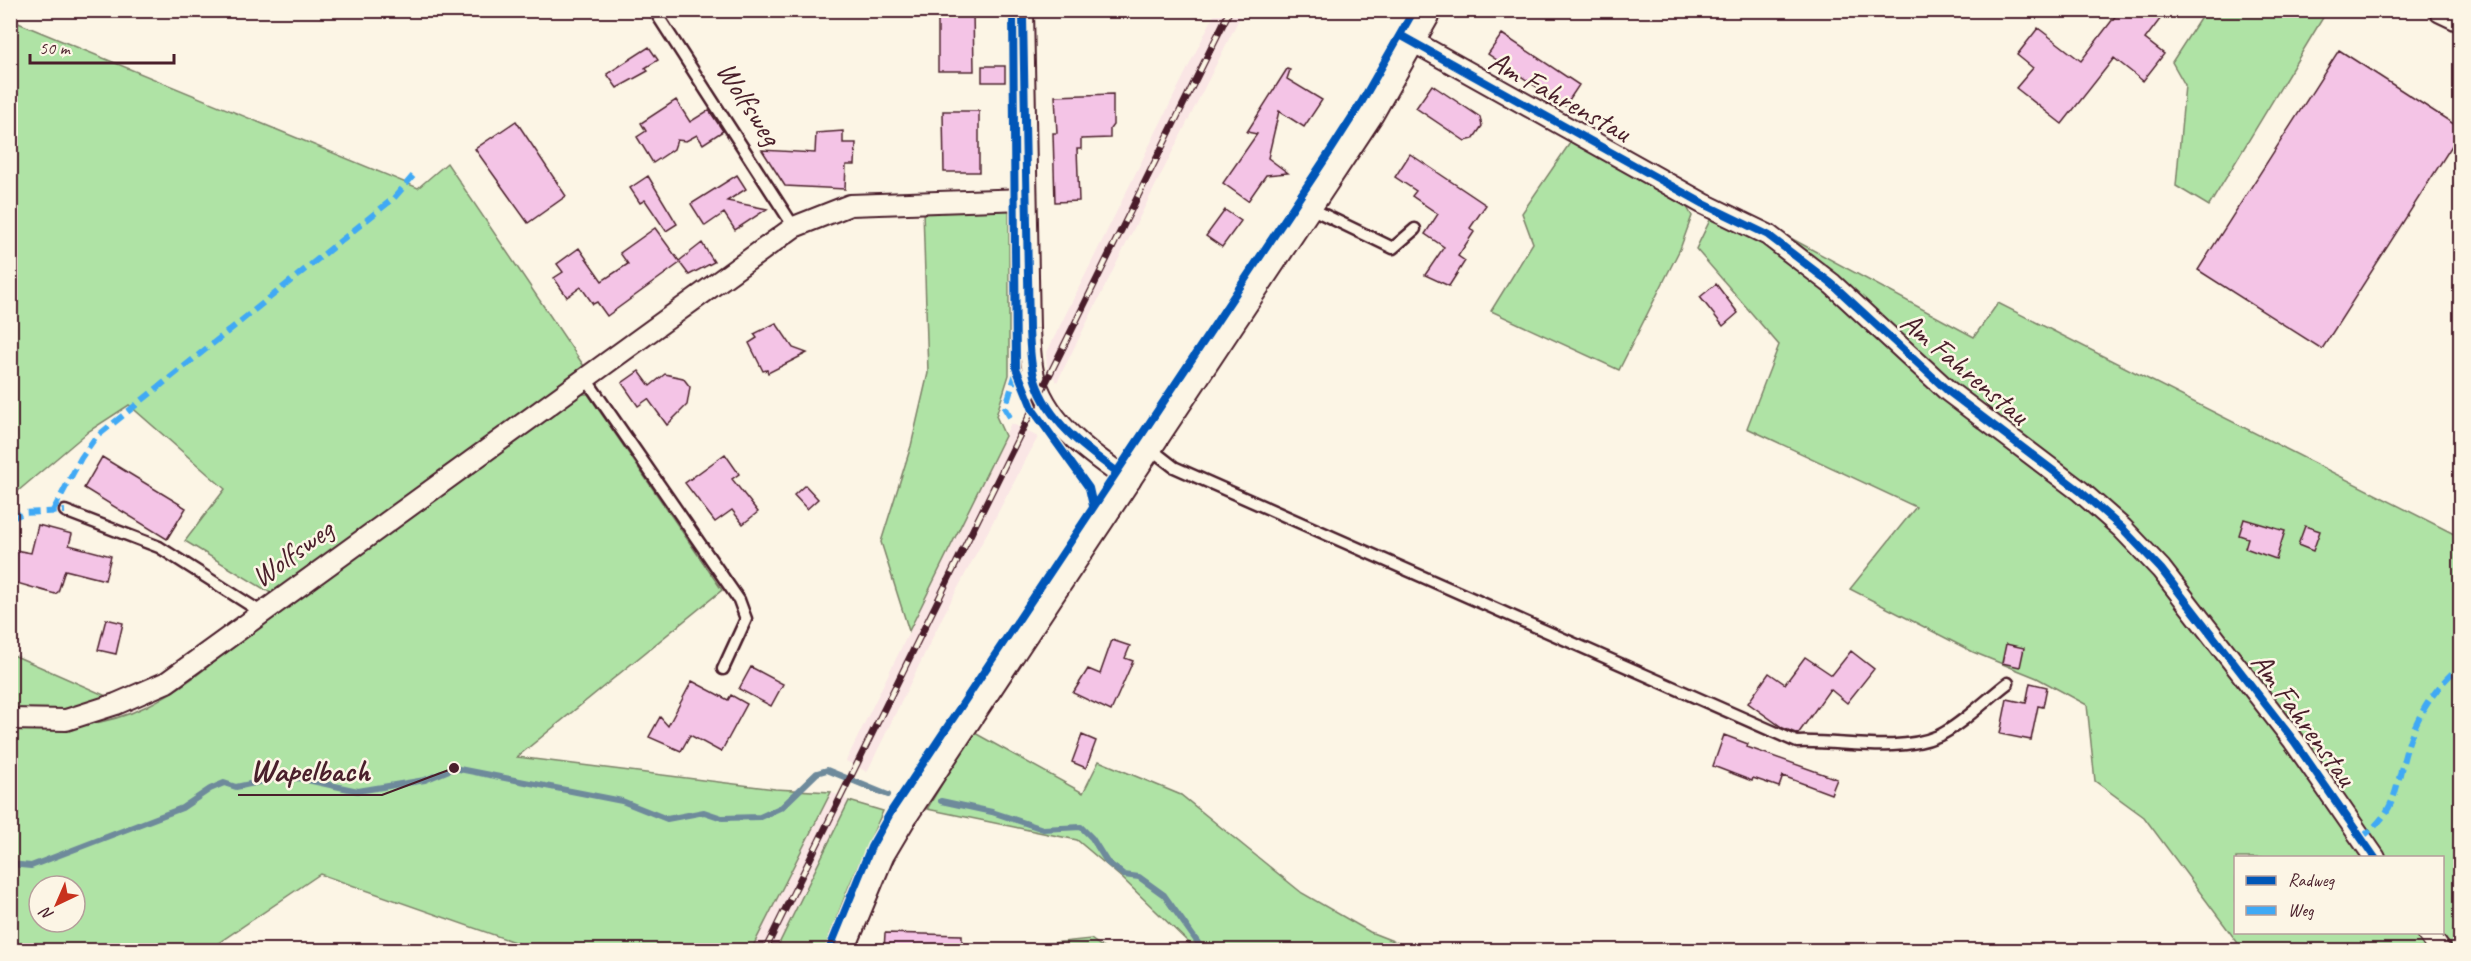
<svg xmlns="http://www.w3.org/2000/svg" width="2471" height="961" font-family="Caveat,sans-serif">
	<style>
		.built { fill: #fae6e5 }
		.green { fill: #afe3a5; stroke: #7c8168; stroke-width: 1.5; fill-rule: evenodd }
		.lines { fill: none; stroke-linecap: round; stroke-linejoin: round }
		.stream { stroke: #6e8a9b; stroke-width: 6 }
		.building { fill: #f4c4e6; stroke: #4a1f2b; stroke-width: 1.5 }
		.service-casing { stroke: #4a1f2b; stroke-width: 15 }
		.minor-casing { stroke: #4a1f2b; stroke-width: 24 }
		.tertiary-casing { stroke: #4a1f2b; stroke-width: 28 }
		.service { stroke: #fcf5e5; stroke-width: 10 }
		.minor { stroke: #fcf5e5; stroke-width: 20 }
		.tertiary { stroke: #fcf5e5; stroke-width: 24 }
		.rail-casing { stroke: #4a1f2b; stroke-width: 7 }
		.rail { stroke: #fcf5e5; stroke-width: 4.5; stroke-dasharray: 14; stroke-linecap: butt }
		.quiet { stroke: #3fa9f5; stroke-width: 6; stroke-dasharray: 12 6; stroke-linecap: butt }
		.cycleway-casing { stroke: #fcf5e5; stroke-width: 11 }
		.cycleway { stroke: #0057b8; stroke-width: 8 }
		.labels { text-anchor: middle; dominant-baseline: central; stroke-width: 5; stroke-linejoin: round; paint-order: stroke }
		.street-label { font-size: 30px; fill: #4a1f2b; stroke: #fcf5e5 }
		.leader { fill: none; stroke: #4a1f2b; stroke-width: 2 }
		.callout-dot { fill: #4a1f2b; stroke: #fcf5e5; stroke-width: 2 }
		.callout-label { font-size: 32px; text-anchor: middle; font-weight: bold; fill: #4a1f2b; stroke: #fcf5e5; stroke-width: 5; stroke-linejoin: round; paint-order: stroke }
	</style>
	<rect width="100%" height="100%" fill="#fcf5e5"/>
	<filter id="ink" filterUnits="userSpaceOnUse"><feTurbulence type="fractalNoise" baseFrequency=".0167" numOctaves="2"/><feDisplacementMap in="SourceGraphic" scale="12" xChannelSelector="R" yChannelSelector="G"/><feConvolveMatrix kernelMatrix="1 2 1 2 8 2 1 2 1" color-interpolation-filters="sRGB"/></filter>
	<g filter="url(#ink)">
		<!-- built -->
		<path class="built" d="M1216 11H1243L1057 382 1047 368 1046 354Z
			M1011 423 1038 437 943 616 867 772 846 761Z
			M831 792 849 801 776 950H751Z"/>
		<!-- green -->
		<path class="green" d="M2205 11H2327L2209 206 2176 186 2185 85 2172 62Z
			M11 20 418 188 447 163 586 369 443 468 274 595 185 541 225 489 129 405 89 431 11 497Z
			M1572 140 1684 202 1692 216 1680 249 1619 370 1491 311 1533 243 1522 213Z
			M1009 207V375L996 416 1005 436 909 631 881 542 911 446 928 373 923 210Z
			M1713 214 1785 235 1974 337 1998 303 2460 537V950H2243L2144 817 2095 781 2087 705 2037 678 1973 652 1850 589 1916 507 1747 428 1779 345 1696 249ZM2236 858H2442V932H2236Z
			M576 394H588L722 590 517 757 775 789 831 792 751 950H537L320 874 208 950H11L10 723C54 732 107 726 147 706 198 681 231 645 275 613 375 540 476 467 576 394ZM39 886H75V922H39Z
			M11 654 113 699 63 711 11 710Z
			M973 732 1083 793 1099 761 1181 795 1302 893 1370 932 1416 950H1193L1190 944 1123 879 1077 840 927 809Z
			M849 801 883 811 849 886 824 950H776Z
			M1091 939 1106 950H1005V948Z"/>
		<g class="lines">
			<!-- stream -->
			<path class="stream" d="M941 801 992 812 1043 829 1081 827 1092 838 1107 862 1124 875 1139 877 1164 895 1203 950
				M10 864 31 866 182 808 210 789 224 783 236 787 273 779 298 778 358 791 425 780 454 768 622 801 667 819 704 812 722 818 760 817 782 807 817 773 827 770 888 795"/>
		</g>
		<!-- building -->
		<path class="building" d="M938 10H973L974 71H938Z
			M2120 10 2131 17 2136 10H2167L2145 39 2164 54 2143 81 2114 58 2062 124 2016 88 2033 68 2017 55 2038 28 2081 61Z
			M1502 34 1579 85 1565 106 1488 54Z
			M649 47 658 60 645 68 648 71 617 88 607 74Z
			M2339 50 2460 128V133L2322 349 2198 270Z
			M982 66H1005V82H982Z
			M1287 69 1290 70 1287 79 1322 100 1304 127 1279 111 1268 158 1288 173 1266 175 1248 201 1223 183 1257 134 1247 132Z
			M1432 85 1480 117 1482 126 1473 139 1465 141 1416 108Z
			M1113 94V125L1110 129V138L1081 139V149H1077L1079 201 1055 202 1053 133H1057L1055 96Z
			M676 100 690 122 709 110 723 131 703 144 697 135 686 141 677 140 674 149 653 163 637 137 646 131 641 123Z
			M943 111H979V172H944Z
			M516 121 566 196 528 223 475 149Z
			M843 131V143H856L855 165H846L845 189 785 186 762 150 815 153 816 133Z
			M1410 154 1486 205 1470 228 1474 232 1458 256 1465 261 1449 286 1425 275 1444 247 1425 234 1438 214 1412 196 1416 191 1395 177Z
			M737 175 746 189 727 201 767 209 735 230 724 213 705 226 691 204Z
			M648 176 677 224 666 231 645 200 640 203 630 188Z
			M1225 210 1241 221 1222 247 1206 236Z
			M655 228 679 261 702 243 714 262 689 275 680 263 607 316 597 302 593 304 581 287 567 297 554 278 563 272 557 264 579 248 602 281 628 264 620 253Z
			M1716 284 1738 313 1723 326 1700 297Z
			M776 323 793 348 807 353 768 373 767 370 763 371 749 343 757 338 754 334Z
			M639 371 650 386 665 374 683 378 690 387 687 405 667 425 648 399 638 406 622 383Z
			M725 454 739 474 732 479 758 512 743 524 732 510 715 522 685 483Z
			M102 457 186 508 167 539 84 488Z
			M805 485 818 499 807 509 794 495Z
			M2244 519 2285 531 2276 559 2245 548 2248 538 2239 535Z
			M38 525 72 534 69 545 111 556 105 580 65 570 58 592 55 594 10 581 15 550 31 553Z
			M2305 526 2320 531 2313 551 2298 545Z
			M106 619 123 623 116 654 98 650Z
			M1112 640 1130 646 1125 658 1133 661 1111 711 1073 693 1088 669 1100 674Z
			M2006 644 2024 648 2020 667 2002 663Z
			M1851 651 1874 669 1847 703 1830 689 1798 734 1783 728 1748 703 1769 673 1785 684 1805 657 1832 675Z
			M751 667 783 684 771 706 739 689Z
			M692 681 728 700 731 695 747 704 721 752 690 735 681 751 649 737 660 717 668 726Z
			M2030 683 2047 687 2043 707 2038 706 2031 740 2000 734 2007 699 2026 703Z
			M1082 735 1096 741 1086 768 1072 762Z
			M1724 735 1748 744 1747 747 1837 779 1831 794 1783 776 1779 787 1753 778 1752 781 1713 766Z
			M885 933 962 935V951H884Z"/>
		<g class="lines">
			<defs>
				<path id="service" d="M654 10 794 227
					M1310 208 1393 248 1415 229
					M586 379 739 600 746 619 723 669
					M1151 449 1174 467 1797 742C1840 740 1897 754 1938 736 1959 727 1989 697 2008 683
					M65 511 159 547 261 612"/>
				<path id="minor" d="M1023 10 1029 329C1030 346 1030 364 1035 380 1050 426 1092 455 1130 481
					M1414 42 1704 204 1768 235 1832 284 1948 391 2080 491 2122 528 2161 569 2294 741 2375 858
					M10 719 66 720 116 704 167 682 794 227 850 205 1026 199
					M2427 932 2440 950"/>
				<path id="tertiary" d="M2441 10 2460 19
					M842 950 882 854 904 817 1324 185 1371 114 1430 10"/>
			</defs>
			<!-- service casing -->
			<use href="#service" class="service-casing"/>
			<!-- minor casing -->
			<use href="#minor" class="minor-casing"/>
			<!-- tertiary casing -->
			<use href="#tertiary" class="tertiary-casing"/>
			<!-- service -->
			<use href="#service" class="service"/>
			<!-- minor -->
			<use href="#minor" class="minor"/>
			<!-- tertiary -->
			<use href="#tertiary" class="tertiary"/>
			<defs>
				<path id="rail" d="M765 950 1230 10"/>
			</defs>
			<!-- rail casing -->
			<use href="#rail" class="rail-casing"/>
			<!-- rail -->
			<use href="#rail" class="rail"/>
			<!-- quiet -->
			<path class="quiet" d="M1010 417 1005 409 1017 370
				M53 511 81 458 95 438 394 198 413 176
				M10 519 23 513 65 511
				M2361 838C2396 811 2394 794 2405 755 2414 720 2433 689 2460 666"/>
			<defs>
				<path id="cycleway" d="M1013 10 1016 368 1033 410 1089 488 1093 506
					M1023 16 1029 329C1030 346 1030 364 1035 380 1048 421 1083 447 1116 471
					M1400 35 1704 204 1768 235 1832 284 1948 391 2080 491 2122 528 2161 569 2294 741 2375 858
					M829 950 871 847 892 810 1331 150 1361 103 1414 10"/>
			</defs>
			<!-- cycleway casing -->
			<use href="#cycleway" class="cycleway-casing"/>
			<!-- cycleway -->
			<use href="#cycleway" class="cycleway"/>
		</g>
	</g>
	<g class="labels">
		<!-- street labels -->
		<g class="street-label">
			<text transform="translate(1560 96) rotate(29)">Am Fahrenstau</text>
			<text transform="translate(749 103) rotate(57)">Wolfsweg</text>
			<text transform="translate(1965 368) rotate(40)">Am Fahrenstau</text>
			<text transform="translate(292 553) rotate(-36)">Wolfsweg</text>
			<text transform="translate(2304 719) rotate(54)">Am Fahrenstau</text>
		</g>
	</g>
	<!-- callouts -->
	<path class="leader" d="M454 768L382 795H238"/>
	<circle class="callout-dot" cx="454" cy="768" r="6"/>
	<g class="callout-label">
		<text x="310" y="781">Wapelbach</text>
	</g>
	<!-- margin -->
	<rect width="2471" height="961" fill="none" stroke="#fcf5e5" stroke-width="36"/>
	<rect x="18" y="18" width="2435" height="925" fill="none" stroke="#4a1f2b" stroke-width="2" filter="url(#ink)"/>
	<!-- legend -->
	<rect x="2234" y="856" width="210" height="78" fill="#fcf5e5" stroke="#b59f9b" stroke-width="1.5"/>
	<rect x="2246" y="876" width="30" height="9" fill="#0057b8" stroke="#b59f9b" stroke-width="1.5"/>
	<text x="2288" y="886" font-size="18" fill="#4a1f2b">Radweg</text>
	<rect x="2246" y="906" width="30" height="9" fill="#3fa9f5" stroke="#b59f9b" stroke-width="1.5"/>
	<text x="2288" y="916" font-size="18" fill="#4a1f2b">Weg</text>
	<!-- north arrow -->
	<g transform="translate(57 904) rotate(224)"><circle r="28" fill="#fcf5e5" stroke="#b59f9b" stroke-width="1.5"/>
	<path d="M0-4.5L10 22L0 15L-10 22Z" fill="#c8321e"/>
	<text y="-9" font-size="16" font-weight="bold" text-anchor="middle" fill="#4a1f2b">N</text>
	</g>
	<!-- scale -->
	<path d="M30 54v9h144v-9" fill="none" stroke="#4a1f2b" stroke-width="3"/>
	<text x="39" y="54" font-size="18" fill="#4a1f2b" stroke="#fcf5e5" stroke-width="4.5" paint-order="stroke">50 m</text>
</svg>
